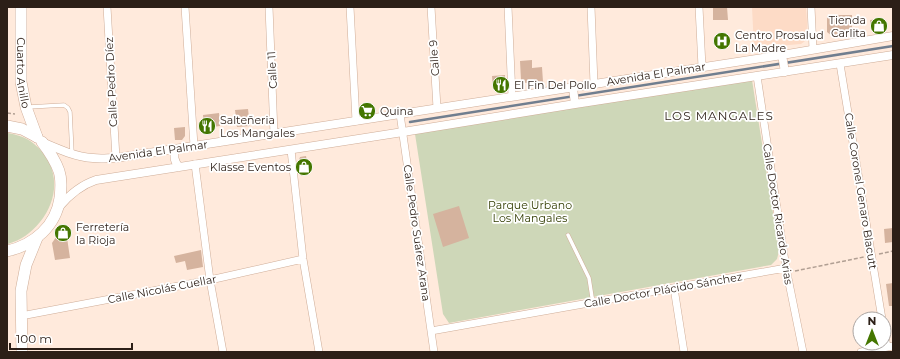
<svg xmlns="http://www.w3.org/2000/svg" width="900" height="359" font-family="Montserrat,sans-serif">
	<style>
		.built { fill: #fddbc6 }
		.green { fill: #ced7b8 }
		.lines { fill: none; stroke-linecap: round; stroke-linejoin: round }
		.stream { stroke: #707e8f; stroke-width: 2.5 }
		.building { fill: #d5b39e }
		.service-casing { stroke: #cfad98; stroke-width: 4.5 }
		.minor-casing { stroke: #cfad98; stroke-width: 8 }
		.tertiary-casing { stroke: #cfad98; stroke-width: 9 }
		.trunk-casing { stroke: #cfad98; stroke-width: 12 }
		.path { stroke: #b19f93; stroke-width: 1.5; stroke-dasharray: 4 2; stroke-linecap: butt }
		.service { stroke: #fff; stroke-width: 3.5 }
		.minor { stroke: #fff; stroke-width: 7 }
		.tertiary { stroke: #fff; stroke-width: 8 }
		.trunk { stroke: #fff; stroke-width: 11 }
		.labels { text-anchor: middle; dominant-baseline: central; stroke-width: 3.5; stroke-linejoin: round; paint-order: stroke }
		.poi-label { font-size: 11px; fill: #2c1f17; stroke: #fff; text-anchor: start }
		.street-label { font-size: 11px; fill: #2c1f17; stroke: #fff }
		.park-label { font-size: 11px; fill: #323d02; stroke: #fff }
		.neighbourhood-label { font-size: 12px; letter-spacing: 1px; fill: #2c1f17; stroke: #fff }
	</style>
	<rect width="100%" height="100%" fill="#ffeadc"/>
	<!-- built -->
	<path class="built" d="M752 7H806L808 39 801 44 754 48Z"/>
	<!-- green -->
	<path class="green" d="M752 80 779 251 777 259 771 265 449 323 443 314 415 134 580 106Z
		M8 133C17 135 26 137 33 143 60 164 60 197 40 222 31 233 21 240 8 244Z"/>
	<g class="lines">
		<!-- stream -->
		<path class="stream" d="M410 122 893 46"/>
	</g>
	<!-- building -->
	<path class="building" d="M713 7H727L728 20H713Z
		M827 15H852V32L832 36 827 32Z
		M879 19V21L886 20 887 28 871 30 870 20Z
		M722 32 731 40 728 42 730 44 726 49 724 47 721 50 713 43Z
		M532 60V68L542 67 543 82 526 83 521 80 520 61Z
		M505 75V86L502 89H493L492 76Z
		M248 109 250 126 237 127 235 110Z
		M219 113 220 126 204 128 203 115Z
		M185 127V136L182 140H175L174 128Z
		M306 156 309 174 301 176 299 160 300 157Z
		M459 206 469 238 443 247 433 214Z
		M65 224 70 258 55 260 52 243Z
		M893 228V242L885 243 884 229Z
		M201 250 203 267 187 270 185 261 176 263 174 256Z
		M893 283V306H889L886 284Z"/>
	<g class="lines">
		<defs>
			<path id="service" d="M29 107 64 105 68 108 70 112 72 153
				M568 235 589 278 592 297 594 302"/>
			<path id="minor" d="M107 7 116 158
				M185 7 194 146
				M269 7 274 134
				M350 7 356 121
				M431 7 437 108
				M508 7 512 96
				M591 7 594 84
				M699 7 702 67
				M811 7 813 49
				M840 64 882 319
				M757 76 786 268 803 352
				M400 114 434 352
				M291 150 303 259 319 352
				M195 164 210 280 223 352
				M674 288 684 352
				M21 316 210 280 303 259
				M884 330 887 347
				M431 331 786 268
				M861 352 893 346"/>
			<path id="tertiary" d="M782 55 785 72
				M573 88 575 104
				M42 142C58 149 76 157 93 158 101 159 108 158 116 158L782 55 893 36
				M176 149C173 156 174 161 179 167
				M59 207C70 194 81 185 96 180L403 132 575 104 893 55"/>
			<g id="trunk">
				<path id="s1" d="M21 7V82L26 107 37 137"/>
				<path d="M7 126 22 129 37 137"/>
				<path d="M7 251C34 245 56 226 60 198 61 189 62 180 59 171 55 160 49 151 42 142"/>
				<path d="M22 352 21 291 26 265 37 238"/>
			</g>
		</defs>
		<!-- service casing -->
		<use href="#service" class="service-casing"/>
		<!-- minor casing -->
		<use href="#minor" class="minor-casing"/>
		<!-- tertiary casing -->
		<use href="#tertiary" class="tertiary-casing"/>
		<!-- trunk casing -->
		<use href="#trunk" class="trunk-casing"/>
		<!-- path -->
		<path class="path" d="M7 113 15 114
			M879 254 893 251
			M795 271 864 257"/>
		<!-- service -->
		<use href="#service" class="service"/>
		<!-- minor -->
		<use href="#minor" class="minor"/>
		<!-- tertiary -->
		<use href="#tertiary" class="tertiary"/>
		<!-- trunk -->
		<use href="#trunk" class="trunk"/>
	</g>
	<!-- icons -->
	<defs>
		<symbol id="shop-disc" viewBox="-11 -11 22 22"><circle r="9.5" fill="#447600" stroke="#fff"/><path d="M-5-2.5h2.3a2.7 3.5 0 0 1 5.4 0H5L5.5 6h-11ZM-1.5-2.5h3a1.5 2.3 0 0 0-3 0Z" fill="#fff"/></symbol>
		<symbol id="hospital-disc" viewBox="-11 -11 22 22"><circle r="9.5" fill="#447600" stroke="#fff"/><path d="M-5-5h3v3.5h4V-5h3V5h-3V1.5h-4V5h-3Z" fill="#fff"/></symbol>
		<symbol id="restaurant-disc" viewBox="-11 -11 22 22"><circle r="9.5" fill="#447600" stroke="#fff"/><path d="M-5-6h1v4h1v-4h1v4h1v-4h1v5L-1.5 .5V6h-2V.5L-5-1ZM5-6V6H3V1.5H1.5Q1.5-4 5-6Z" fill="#fff"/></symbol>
		<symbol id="supermarket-disc" viewBox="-11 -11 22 22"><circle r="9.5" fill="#447600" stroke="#fff"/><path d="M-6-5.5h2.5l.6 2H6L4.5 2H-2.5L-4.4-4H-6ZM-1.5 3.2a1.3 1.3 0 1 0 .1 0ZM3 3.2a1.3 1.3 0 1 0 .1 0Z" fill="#fff"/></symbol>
	</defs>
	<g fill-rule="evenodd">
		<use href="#shop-disc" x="869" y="16" width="20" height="20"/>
		<use href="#hospital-disc" x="712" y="31" width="20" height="20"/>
		<use href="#restaurant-disc" x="491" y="75" width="20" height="20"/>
		<use href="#supermarket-disc" x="357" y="101" width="20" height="20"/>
		<use href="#restaurant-disc" x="197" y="116" width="20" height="20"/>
		<use href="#shop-disc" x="294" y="157" width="20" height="20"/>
		<use href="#shop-disc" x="53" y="223" width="20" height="20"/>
	</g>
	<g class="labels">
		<!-- poi labels -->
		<g class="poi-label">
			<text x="866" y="20" text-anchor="end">Tienda<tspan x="866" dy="13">Carlita</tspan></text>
			<text x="735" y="35">Centro Prosalud<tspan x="735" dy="13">La Madre</tspan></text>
			<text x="514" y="85">El Fin Del Pollo</text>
			<text x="380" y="111">Quina</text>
			<text x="220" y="120">Salteñeria<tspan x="220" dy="13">Los Mangales</tspan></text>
			<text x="291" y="167" text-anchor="end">Klasse Eventos</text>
			<text x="76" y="227">Ferretería<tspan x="76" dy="13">la Rioja</tspan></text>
		</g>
		<!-- street labels -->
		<g class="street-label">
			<text transform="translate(434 58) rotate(-94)">Calle 9</text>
			<text transform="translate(272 70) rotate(-93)">Calle 11</text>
			<text stroke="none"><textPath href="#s1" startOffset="66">Cuarto Anillo</textPath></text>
			<text transform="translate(656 74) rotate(-9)">Avenida El Palmar</text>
			<text transform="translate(111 82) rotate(-93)">Calle Pedro Díez</text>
			<text transform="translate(158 151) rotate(-8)">Avenida El Palmar</text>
			<text transform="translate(861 191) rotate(81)">Calle Coronel Genaro Blacutt</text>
			<text transform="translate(778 214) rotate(81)">Calle Doctor Ricardo Arias</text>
			<text transform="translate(417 233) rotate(82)">Calle Pedro Suárez Arana</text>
			<text transform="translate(162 289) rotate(-11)">Calle Nicolás Cuellar</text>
			<text transform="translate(663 290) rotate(-10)">Calle Doctor Plácido Sánchez</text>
		</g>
		<!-- park labels -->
		<g class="park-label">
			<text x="530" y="205">Parque Urbano<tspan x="530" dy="13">Los Mangales</tspan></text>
		</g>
		<!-- neighbourhood labels -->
		<g class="neighbourhood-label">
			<text x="719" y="115">LOS MANGALES</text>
		</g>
	</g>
	<!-- border -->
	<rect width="900" height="359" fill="none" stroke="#2c1f17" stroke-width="16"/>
	<!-- north arrow -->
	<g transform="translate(872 331)"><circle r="19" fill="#ffffff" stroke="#aba5a2"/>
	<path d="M0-3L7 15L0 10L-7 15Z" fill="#447600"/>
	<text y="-6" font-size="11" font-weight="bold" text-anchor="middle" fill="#2c1f17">N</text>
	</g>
	<!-- scale -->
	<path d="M10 343v6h122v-6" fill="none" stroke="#2c1f17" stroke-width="2"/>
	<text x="16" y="343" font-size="12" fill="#2c1f17" stroke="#ffffff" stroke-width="3" paint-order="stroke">100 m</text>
</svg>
